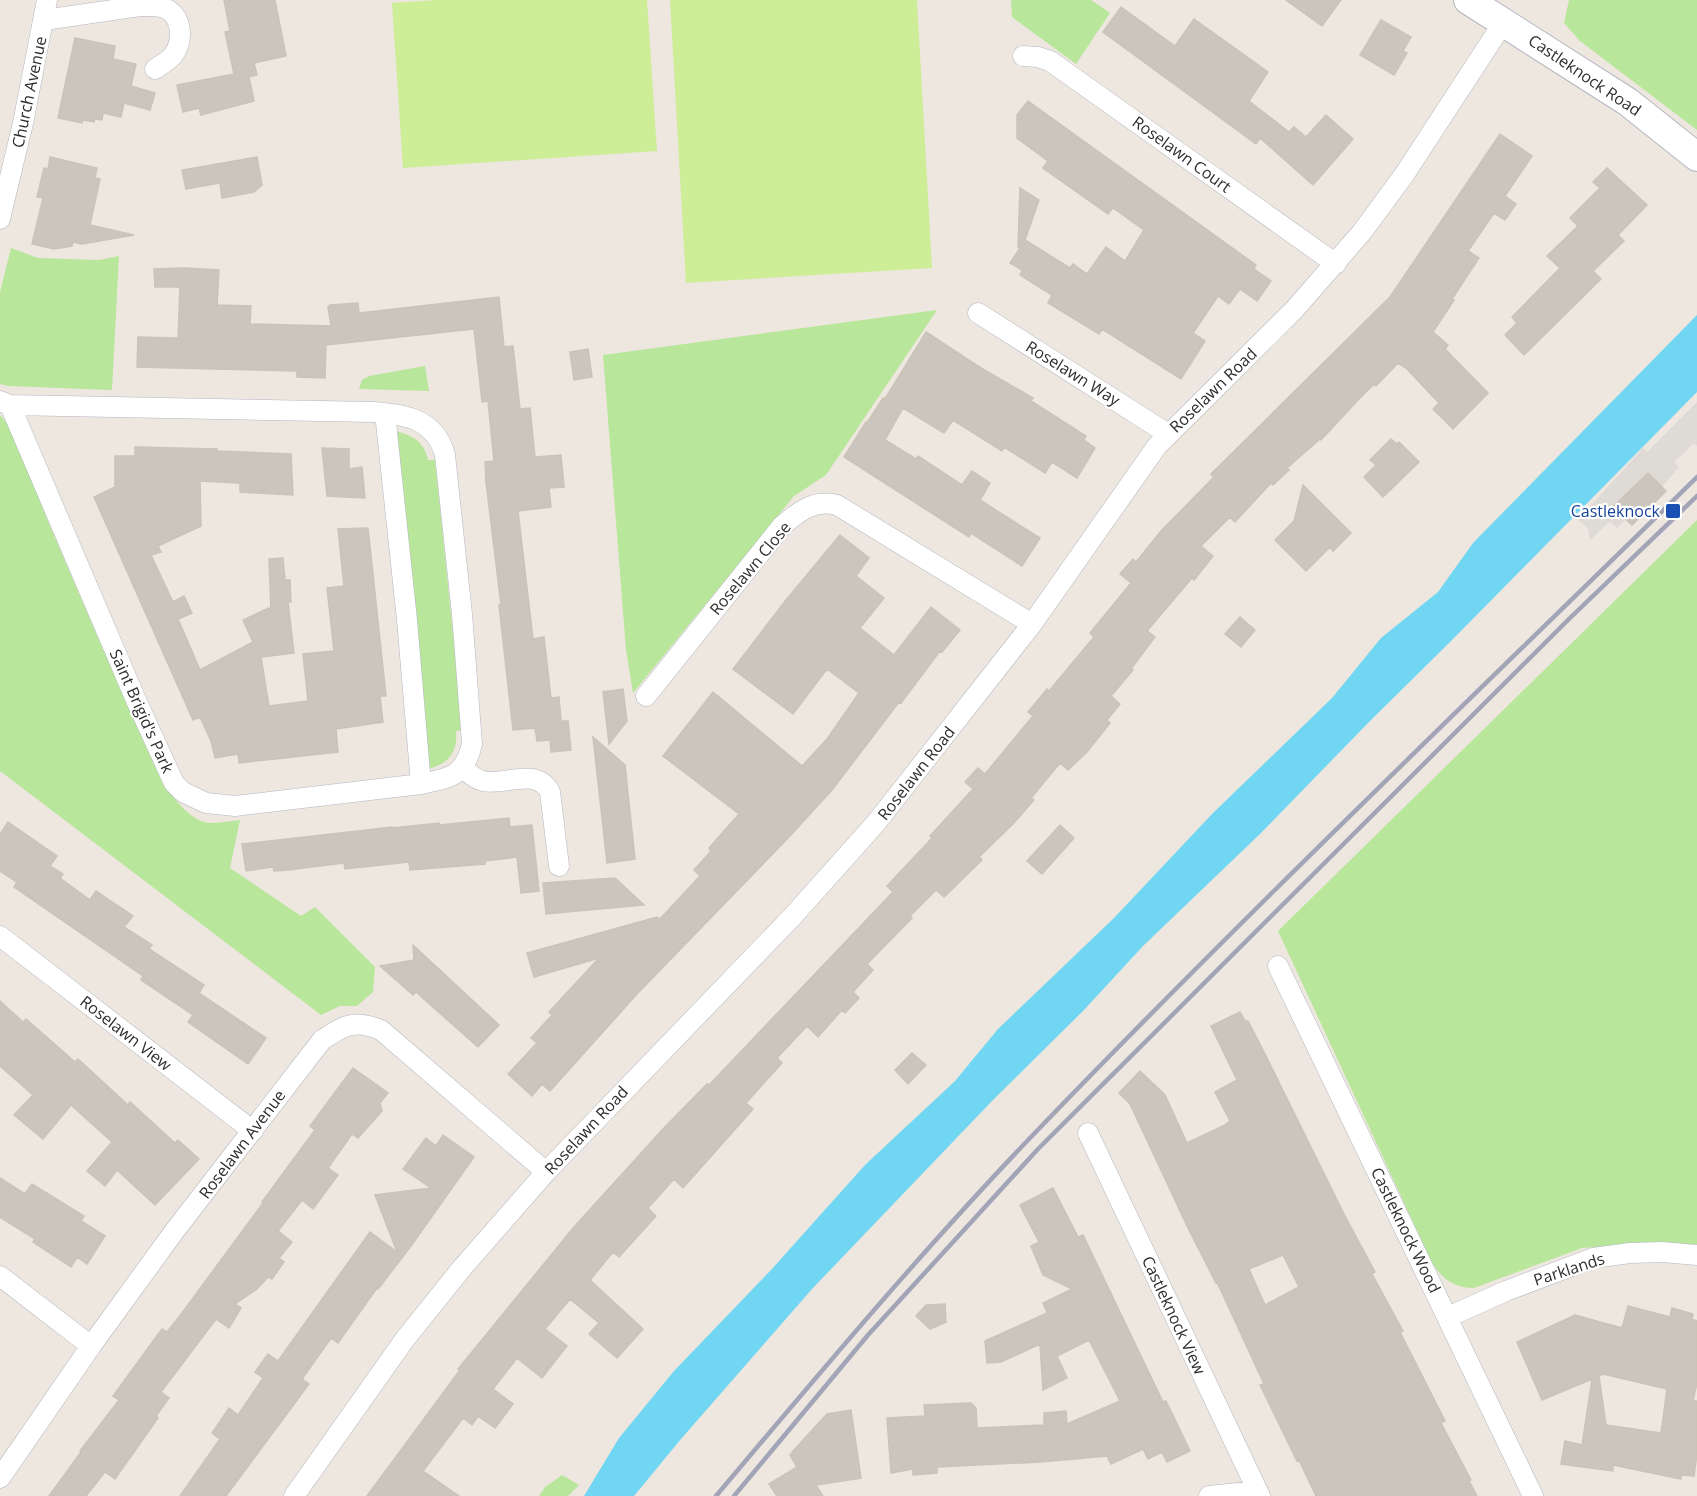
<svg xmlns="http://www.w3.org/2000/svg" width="1697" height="1496" font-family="'Open Sans',sans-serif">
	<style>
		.green { fill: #b8e69b }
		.pitch { fill: #cded96 }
		.plaza { fill: #dedad6 }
		.water { fill: #71d6f2 }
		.building { fill: #cac5bd; stroke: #cac3b8; stroke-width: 1.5; fill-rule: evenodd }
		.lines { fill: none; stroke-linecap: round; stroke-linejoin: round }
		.street-casing { stroke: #b3b6c0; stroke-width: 21 }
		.secondary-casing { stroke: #b3b6c0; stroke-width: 30 }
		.street { stroke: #fff; stroke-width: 20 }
		.secondary { stroke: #fff; stroke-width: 28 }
		.rail { stroke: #a1a5b7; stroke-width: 4.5 }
		.transit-dot { fill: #1a4fb4; stroke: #fff; stroke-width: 2 }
		.labels { text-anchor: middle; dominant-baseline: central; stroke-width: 4.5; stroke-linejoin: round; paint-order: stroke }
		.street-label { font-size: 16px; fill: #2d2d2d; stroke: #fff }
		.transit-label { font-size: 16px; fill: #164399; stroke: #fff; text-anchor: end }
	</style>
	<rect width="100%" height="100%" fill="#eee7df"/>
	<!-- green -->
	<path class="green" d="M1011 0H1091L1110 13 1076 64 1012 17Z
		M1569 0H1697V130L1580 41 1564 23Z
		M11 248 38 258 99 260 119 256 112 390 8 386 0 384V292Z
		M937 310 826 475 794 496 633 693 626 650 603 355Z
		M425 366 429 391 359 389 362 380 369 376Z
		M0 415C21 437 35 490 47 519 85 608 123 696 163 784 174 798 191 822 210 823 220 823 230 821 240 820L230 868 301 916 315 907 375 967 373 992 357 1006H340L321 1015 0 771Z
		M395 431C412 435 424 441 428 460H435L463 730 456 731C458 753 448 764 428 769Z
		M1697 520V1244H1639L1582 1248 1474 1288C1453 1288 1443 1279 1432 1263L1278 931Z
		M562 1475 579 1485 568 1496H539L545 1487Z"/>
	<!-- pitch -->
	<path class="pitch" d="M437 0H647L657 151 403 168 392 3Z
		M670 0H917L932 268 686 283Z"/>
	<!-- plaza -->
	<path class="plaza" d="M1697 402V446L1694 443 1674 462 1679 467 1662 487 1647 473 1614 507 1626 519 1617 528 1610 521 1590 540 1588 528 1578 520 1643 448 1647 452Z"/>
	<!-- water -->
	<path class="water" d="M1697 315V392L1450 642 1370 721 1261 833 1143 946 1084 1010 992 1101 812 1289 681 1439 634 1496H584L619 1438 674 1371 771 1270 865 1165 955 1081 998 1029 1114 918 1213 813 1332 698 1381 638 1438 592 1473 543Z"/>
	<!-- building -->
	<path class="building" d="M224 0H275L286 56 254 63 257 75 249 77 254 101 201 115 199 108 183 112 177 85 234 74 225 32 230 31Z
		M1286 0H1341L1322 26Z
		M1121 7 1175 46 1194 19 1268 72 1249 101 1289 132 1294 127 1306 137 1326 115 1353 139 1313 185 1260 138 1256 144 1103 32Z
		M1381 20 1411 37 1403 51 1407 53 1394 75 1360 55Z
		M75 38 115 46 113 59 136 64 131 86 155 93 150 110 124 103 121 117 103 113 102 120 95 119 94 122 83 120 82 123 58 118Z
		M1028 101 1256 265 1254 269 1271 281 1257 301 1240 289 1229 304 1218 296 1193 333 1205 341 1181 379 1102 329 1099 334 1048 303 1052 295 1020 275 1022 270 1010 263 1020 248 1018 247 1020 188 1039 200 1025 240 1070 268 1073 264 1087 274 1106 247 1125 261 1144 230 1113 208 1108 214 1043 168 1048 161 1017 138V115Z
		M1500 134 1532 156 1505 196 1516 204 1505 220 1494 213 1468 251 1479 258 1452 299 1454 300 1433 332 1448 345 1445 349 1488 393 1453 429 1433 409 1439 403 1406 368 1398 363 1376 386 1374 384 1359 399 1321 440 1320 439 1287 468 1289 470 1273 485 1271 483 1235 522 1230 517 1201 546 1213 556 1194 580 1192 578 1147 631 1155 637 1131 669 1133 670 1111 696 1120 704 1107 720 1110 723 1087 752 1068 770 1060 763 1031 798 1034 800 1013 824 979 857 982 860 944 897 936 890 910 916 912 918 867 964 873 970 853 992 859 998 845 1013 842 1010 818 1037 807 1026 777 1058 782 1063 746 1103 753 1109 683 1188 674 1179 648 1208 656 1216 619 1257 613 1252 590 1280 643 1329 617 1358 589 1334 599 1323 570 1299 545 1329 567 1346 542 1378 517 1358 493 1389 513 1404 495 1428 478 1416 472 1425 463 1418 423 1471 459 1496H367L460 1370 458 1369 574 1227 662 1130 707 1084 709 1085 893 892 887 886 932 838 930 836 973 789 965 782 978 768 985 774 1033 716 1028 712 1047 689 1049 691 1094 637 1090 633 1131 583 1120 574 1133 559 1136 562 1161 531 1214 477 1211 474 1390 297Z
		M50 157 97 168 95 178 100 179 90 225 134 235 82 244 73 242 72 246 54 249 32 244 43 198 37 197 44 168 48 169Z
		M257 157 262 185 254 192 222 198 220 183 186 189 182 170Z
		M1607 168 1647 205 1618 235 1624 241 1593 271 1601 279 1524 355 1505 335 1517 323 1512 317 1560 268 1547 256 1578 226 1570 218 1600 188 1593 182Z
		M184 268 219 270 217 305 251 306 250 324 331 326 328 307 330 305 358 303 359 313 499 297 504 347 513 346 520 409 530 408 535 457 561 455 564 487 549 488 551 507 518 511 533 639 544 637 551 698 559 697 561 721H568L571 750 551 752 550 740 537 741 535 728 513 730 499 605H501L486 482 485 462 494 461 488 401 482 402 474 329 326 345 325 378 297 377V371L137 367 138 337 178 338 180 287H155L154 269Z
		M926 332 981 368 1033 398 1031 401 1086 436 1084 440 1095 448 1077 478 1052 462 1045 473 1004 447 1002 451 953 420 944 433 903 408 885 440 916 459 918 456 962 485 972 471 990 483 980 500 1040 538 1022 566 971 533 969 537 844 457 866 422 867 423 883 398 885 399Z
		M588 349 592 377 574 380 570 352Z
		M1391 439 1397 444 1399 442 1419 462 1383 497 1364 477 1376 465 1370 460Z
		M135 447 217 449V451L291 454 293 495 240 492V483L200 481 201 526 158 546 161 552 151 555 173 602 184 596 192 613 178 619 200 670 253 642 243 620 269 608 271 612 269 559 283 558 285 580H290L291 602H288L294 653 261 657 269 706 308 701 303 654 334 651 327 588 344 586 338 529 368 528 386 696H380L383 722 336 729 338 752 239 763 238 754 215 758 211 741 200 717 193 720 94 497 115 487V456H135Z
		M322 448 349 449V469L362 467 365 498 327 496Z
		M1648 473 1666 491 1632 525 1613 507Z
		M1303 485 1351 533 1333 551 1330 547 1306 571 1275 540 1294 521Z
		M840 535 869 558 856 576 884 598 860 628 894 655 931 607 960 630 942 652 940 651 901 703 899 702 832 790 790 836 637 994 550 1091 542 1084 532 1096 508 1074 537 1043 531 1038 552 1015 549 1012 599 958 534 977 527 953 657 917 660 919 700 876 694 870 711 851 709 848 739 814 663 756 713 692 802 766 827 739 859 693 827 669 793 714 733 669 786 600Z
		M1240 617 1255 630 1241 647 1225 634Z
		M623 689 627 721 609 744 603 692Z
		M593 737 625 765 635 859 607 863Z
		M509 818 510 827 532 825 539 891 521 893 517 857 485 861V864L410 870 409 862 345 869 344 863 288 870 274 871 273 867 246 871 242 844 392 827V828L439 823V825Z
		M8 822 57 856 50 866 63 874 60 878 90 900 96 891 133 916 124 927 152 945 149 949 204 985 199 993 266 1038 248 1064 188 1022 193 1015 141 980 143 976 14 887 17 882 0 871V834Z
		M1060 825 1074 838 1042 874 1027 861Z
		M615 878 644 905 546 914 543 883Z
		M413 945 499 1025 478 1047 416 992 413 995 380 966 414 960Z
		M0 1001 23 1022 26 1019 75 1062 78 1059 128 1105 130 1102 175 1143 178 1140 199 1159 155 1205 117 1170 105 1186 87 1171 112 1142 71 1105 43 1139 14 1115 33 1095 0 1066Z
		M1240 1012 1245 1021H1248L1264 1052 1344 1214 1375 1272 1372 1274 1403 1331 1400 1332 1445 1421 1441 1423 1471 1480 1469 1481 1477 1496H1316L1299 1460 1297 1461 1260 1385 1264 1384 1217 1282 1216 1283 1188 1228 1130 1104 1119 1093 1140 1071 1165 1095 1187 1143 1223 1126 1230 1121 1215 1092 1237 1080 1211 1026ZM1283 1255 1299 1287 1265 1305 1249 1269Z
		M912 1053 926 1065 908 1084 895 1070Z
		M353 1068 388 1093 380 1103 382 1111 358 1138 352 1134 328 1168 338 1175 313 1209 302 1200 278 1231 292 1242 279 1258 284 1262 272 1279 268 1277 257 1289 235 1304 241 1308 229 1328 216 1319 161 1392 169 1398 156 1416 158 1418 115 1479 105 1472 86 1496H49L81 1452 80 1451 119 1400 113 1396 162 1329 167 1332 179 1317 263 1203 262 1202 315 1130 310 1126Z
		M443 1135 474 1157 411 1246 378 1289 377 1288 338 1343 331 1338 302 1379 309 1384 226 1496H180L220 1439 212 1433 229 1408 238 1415 263 1378 255 1372 268 1354 278 1361 370 1232 397 1252 375 1195 431 1188 403 1169 426 1138 436 1146Z
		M0 1178 25 1194 32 1184 84 1216 81 1221 105 1236 87 1264 77 1257 71 1267 33 1242 35 1239 0 1217Z
		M1053 1188 1078 1237 1083 1235 1163 1402 1166 1401 1190 1451 1167 1462 1162 1452 1148 1459 1143 1449 1111 1464 1107 1456 1041 1462 937 1467V1473L913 1475V1469L891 1473 887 1418 925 1416 924 1405 971 1403 976 1408 977 1428 1044 1425V1413L1066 1411 1067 1424 1120 1401 1089 1340 1057 1356 1067 1378 1043 1390 1040 1344 1001 1362 987 1363 985 1341 1045 1314 1047 1312 1043 1303 1072 1289 1043 1275 1031 1246 1039 1242 1020 1205Z
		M945 1304 946 1322 930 1329 916 1316 926 1305Z
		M1628 1306 1670 1317 1672 1308 1693 1314 1692 1319 1697 1321V1383L1693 1401H1697V1454L1694 1476 1681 1475V1479L1613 1465V1471L1561 1464 1565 1441 1582 1445 1592 1379 1542 1400 1517 1342 1575 1315 1622 1328ZM1603 1374 1667 1389 1661 1433 1606 1425 1599 1376Z
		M851 1410 861 1478 816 1485 823 1496H777L769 1484 797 1467 790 1455 794 1450 827 1414Z"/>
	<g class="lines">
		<defs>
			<path id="street" d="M44 20 140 6C148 6 156 5 164 8 182 15 184 39 174 54 170 60 161 65 155 69
				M1023 56 1038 57 1050 61 1336 264
				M0 219 23 123 47 0
				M978 313 1168 434
				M0 401 10 405 374 412C407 415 435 419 445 455L462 614 472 744C465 776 450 778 421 784L235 806 206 803 183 792 174 783 136 700 10 405
				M385 413 407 620 421 784
				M646 696 782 526C798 512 814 499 837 505L1032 624
				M463 768C468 773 476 779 483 781 506 786 536 766 550 792L559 866
				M0 936 253 1131
				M1278 966 1533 1496
				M1088 1133 1260 1496
				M0 1276 91 1346
				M1448 1317 1506 1291 1593 1258 1630 1253 1662 1252 1697 1255
				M0 1478 91 1346 173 1233 322 1040C345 1025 354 1019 381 1030L546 1172
				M294 1496 405 1339 462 1268 546 1172 792 917 876 823 1032 624 1157 446 1294 310 1362 232 1404 175 1503 23
				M1209 1496 1258 1491"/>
			<path id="secondary" d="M1468 0 1628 102 1697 157"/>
		</defs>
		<!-- street casing -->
		<use href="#street" class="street-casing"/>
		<!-- secondary casing -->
		<use href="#secondary" class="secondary-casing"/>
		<!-- street -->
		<use href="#street" class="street"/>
		<!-- secondary -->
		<use href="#secondary" class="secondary"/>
		<!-- rail -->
		<path class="rail" d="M716 1496C818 1375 920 1253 1030 1138 1247 912 1474 696 1697 477
			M734 1496 868 1335 1038 1149 1570 618 1697 496"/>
	</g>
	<!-- markers -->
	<rect class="transit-dot" x="1665" y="503" width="16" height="16" rx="3"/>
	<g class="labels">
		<!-- street labels -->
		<g class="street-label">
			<text transform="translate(1585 75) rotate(34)">Castleknock Road</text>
			<text transform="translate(29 92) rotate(-78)">Church Avenue</text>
			<text transform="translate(1182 154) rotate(36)">Roselawn Court</text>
			<text transform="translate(1073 373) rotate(32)">Roselawn Way</text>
			<text transform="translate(1213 390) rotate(-44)">Roselawn Road</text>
			<text transform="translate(750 568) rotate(-50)">Roselawn Close</text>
			<text transform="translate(142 711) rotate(66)">Saint Brigid's Park</text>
			<text transform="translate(916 773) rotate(-52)">Roselawn Road</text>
			<text transform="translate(126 1033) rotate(38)">Roselawn View</text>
			<text transform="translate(586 1130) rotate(-47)">Roselawn Road</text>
			<text transform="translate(242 1144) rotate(-53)">Roselawn Avenue</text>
			<text transform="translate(1406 1230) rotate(64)">Castleknock Wood</text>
			<text transform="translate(1569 1269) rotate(-18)">Parklands</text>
			<text transform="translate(1174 1315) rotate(65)">Castleknock View</text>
		</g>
		<!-- transit labels -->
		<g class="transit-label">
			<text x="1660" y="511">Castleknock</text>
		</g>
	</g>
</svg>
